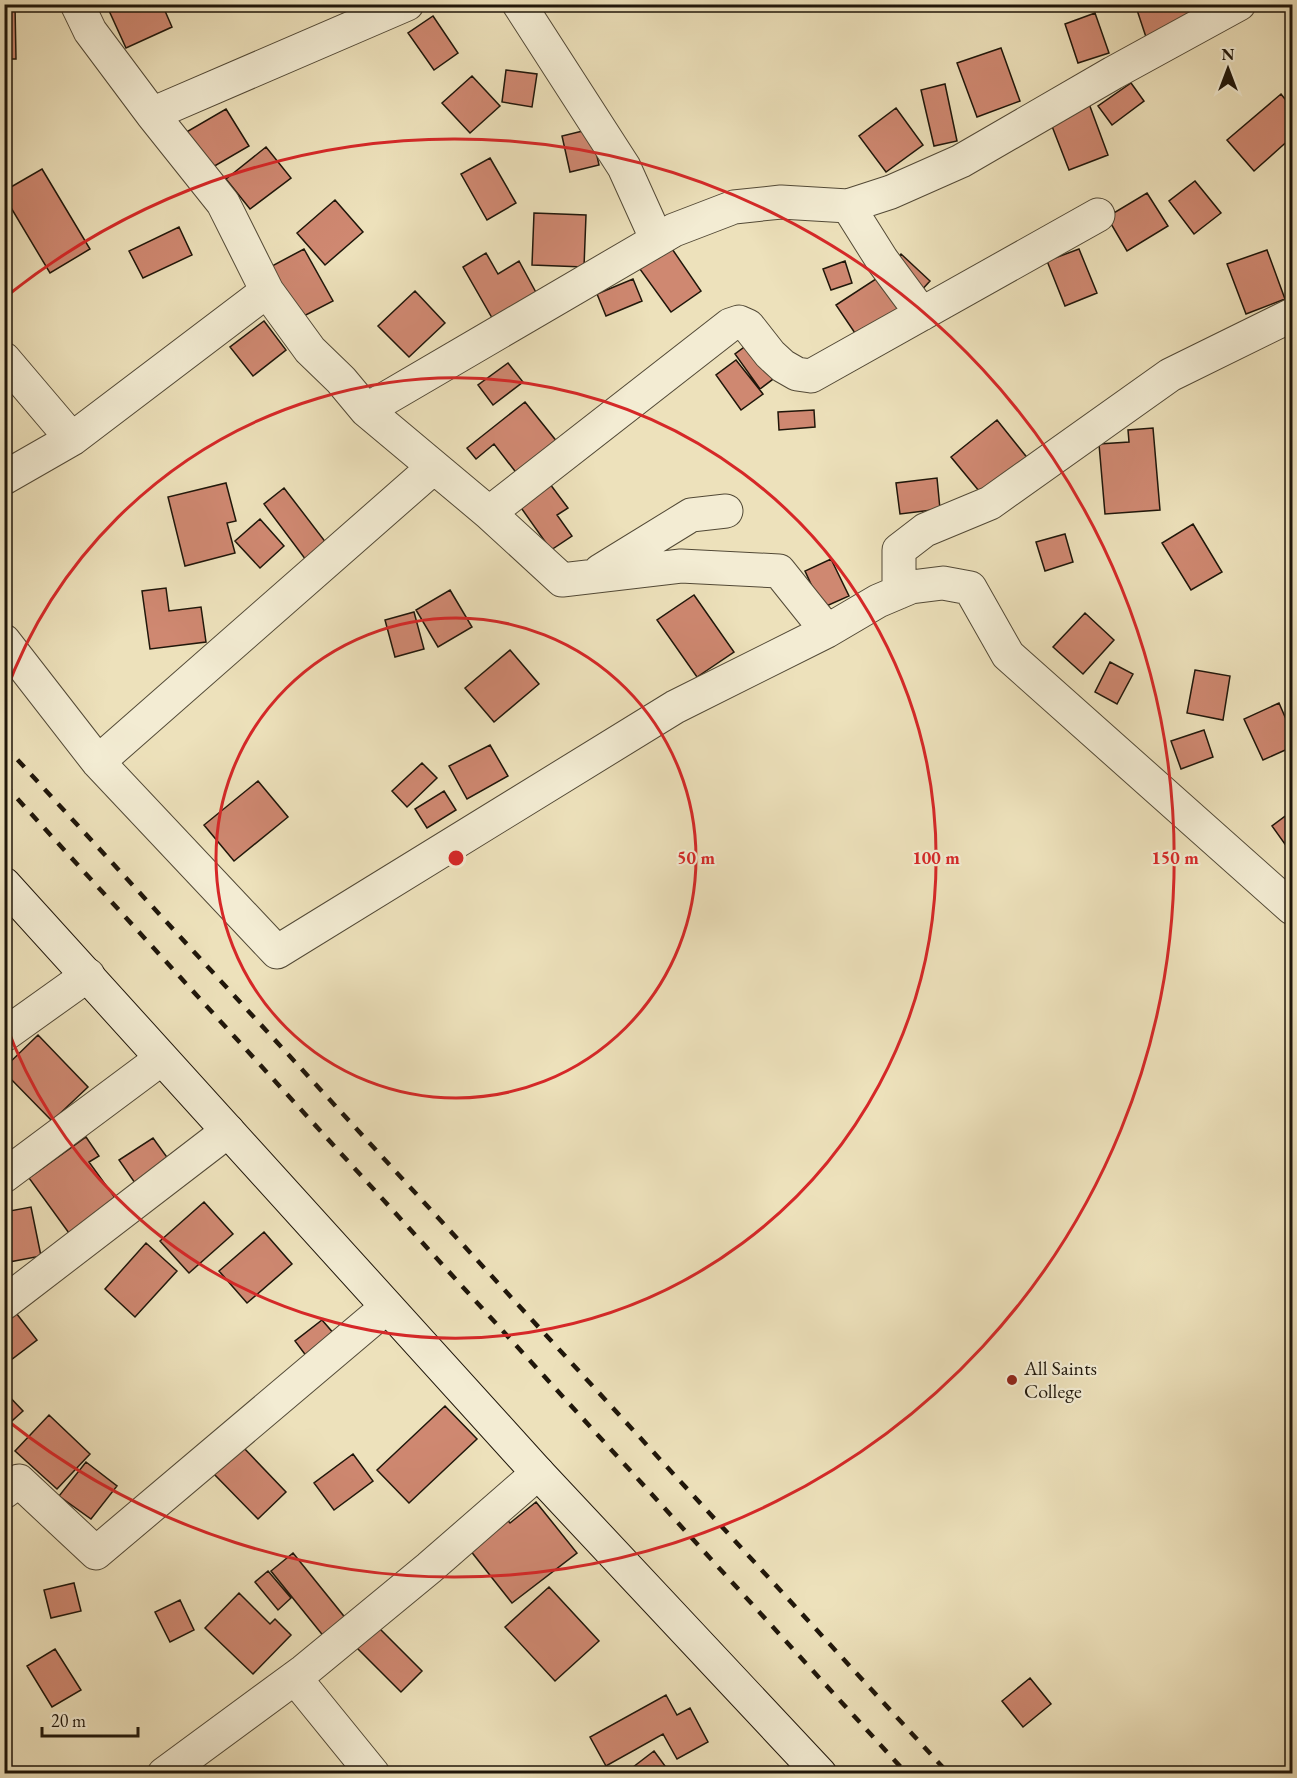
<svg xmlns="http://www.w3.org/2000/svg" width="1297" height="1778" font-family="'EB Garamond',serif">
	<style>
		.building { fill: #cf8871; stroke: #1f160a; stroke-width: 1.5 }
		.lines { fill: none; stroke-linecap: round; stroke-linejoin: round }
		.street-casing { stroke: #524936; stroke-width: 35 }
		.secondary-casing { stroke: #1f160a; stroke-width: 35 }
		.street { stroke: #f3ecd3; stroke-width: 33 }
		.secondary { stroke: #f3ecd3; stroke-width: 33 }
		.rail { stroke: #1f160a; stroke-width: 4.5; stroke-dasharray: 10 10; stroke-linecap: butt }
		.ring { fill: none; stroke: #d62828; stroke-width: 3 }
		.poi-dot { fill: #8f2418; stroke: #f3ecd3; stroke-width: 2 }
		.labels { text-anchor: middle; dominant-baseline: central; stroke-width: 4.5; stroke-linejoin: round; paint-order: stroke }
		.poi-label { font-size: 20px; fill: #1f160a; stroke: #f3ecd3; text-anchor: start }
		.centre { fill: #d62828; stroke: #f3ecd3; stroke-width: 3 }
		.ring-label { font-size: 18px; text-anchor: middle; font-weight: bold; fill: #d62828; stroke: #f3ecd3; stroke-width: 4.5; stroke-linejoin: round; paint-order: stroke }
	</style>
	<rect width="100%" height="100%" fill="#ede1bb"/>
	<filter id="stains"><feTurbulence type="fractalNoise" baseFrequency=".00333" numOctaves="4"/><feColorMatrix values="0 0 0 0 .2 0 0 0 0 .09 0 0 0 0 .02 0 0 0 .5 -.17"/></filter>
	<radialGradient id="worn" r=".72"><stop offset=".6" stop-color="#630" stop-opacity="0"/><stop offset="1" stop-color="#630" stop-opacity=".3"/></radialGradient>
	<!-- building -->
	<path class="building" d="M106 4H162L172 27 126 48Z
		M1135 4H1192L1197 19 1146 37Z
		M4 5H15L16 59H4Z
		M1095 13 1109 53 1078 63 1065 24Z
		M433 16 458 53 434 70 408 33Z
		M1001 48 1020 101 977 117 957 63Z
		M506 70 537 74 532 107 502 102Z
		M472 76 500 106 470 133 442 103Z
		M1131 83 1144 101 1112 125 1098 106Z
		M945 84 957 141 934 146 921 90Z
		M1281 94 1292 108V137L1254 171 1227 140Z
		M1088 101 1108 155 1069 170 1048 116Z
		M896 108 923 145 886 172 859 136Z
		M226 109 249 146 206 171 183 134Z
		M591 129 599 165 570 172 562 136Z
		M266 147 291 178 250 209 226 179Z
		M490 158 516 203 487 220 461 174Z
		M42 169 90 249 50 273 4 196V191Z
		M1195 181 1221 213 1194 234 1169 201Z
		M1147 193 1168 226 1127 251 1107 217Z
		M335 200 363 232 325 265 297 233Z
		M534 213 586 215 584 267 532 265Z
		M179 227 192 255 143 278 129 251Z
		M668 243 701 291 671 312 637 265Z
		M304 249 333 301 300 318 272 266Z
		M1079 249 1097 293 1065 306 1047 261Z
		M1267 250 1285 299 1246 314 1227 264Z
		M486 253 498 274 519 261 539 298 495 323 463 267Z
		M901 254 930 281 919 293 890 267Z
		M845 261 852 283 831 290 823 269Z
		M885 273 910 309 861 342 836 305Z
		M633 279 642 301 606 316 597 294Z
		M415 291 445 323 409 357 378 326Z
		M264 321 286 350 253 376 230 347Z
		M755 339 781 373 760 389 735 354Z
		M736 360 763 394 741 410 716 375Z
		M508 363 523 382 493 405 478 385Z
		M525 402 558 443 518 475 494 444 476 459 467 448Z
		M814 410 815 427 779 430 778 412Z
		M997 420 1029 460 984 497 951 457Z
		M1153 428 1160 510 1105 514 1099 444 1129 442 1128 430Z
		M937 478 940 509 900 514 896 483Z
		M547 480 568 508 557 515 572 536 551 550 517 502Z
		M226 483 236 521 227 523 235 553 185 566 168 497Z
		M284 488 327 544 306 560 264 504Z
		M260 519 284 546 260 568 235 541Z
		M1193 524 1222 572 1191 590 1162 543Z
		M1065 534 1073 562 1045 571 1036 542Z
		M831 559 849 596 822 608 805 571Z
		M166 588 169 611 201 607 206 642 150 649 142 591Z
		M450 590 472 627 438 647 416 610Z
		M694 595 734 652 697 677 657 620Z
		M414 612 424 649 395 657 385 620Z
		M1085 613 1114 640 1083 674 1053 647Z
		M510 650 539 684 494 722 465 688Z
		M1110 662 1133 674 1117 704 1095 692Z
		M1195 670 1230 676 1223 720 1187 713Z
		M1279 703 1292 733V747L1263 760 1244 719Z
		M1204 730 1213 757 1181 769 1171 741Z
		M490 745 508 776 467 799 449 766Z
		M422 763 437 778 407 807 392 791Z
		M258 781 288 817 234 861 204 825Z
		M444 791 456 810 427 828 415 809Z
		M1292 811V854L1272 826Z
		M38 1035 88 1087 52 1121 4 1072V1068Z
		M86 1137 99 1156 89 1162 121 1206 74 1240 29 1178Z
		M153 1138 169 1160 135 1183 119 1160Z
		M204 1202 233 1234 189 1273 160 1241Z
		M31 1207 41 1256 4 1263V1212Z
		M264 1232 292 1264 247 1303 219 1271Z
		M146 1243 177 1271 135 1317 105 1289Z
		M13 1309 37 1340 7 1363 4 1360V1315Z
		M322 1320 335 1335 307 1357 295 1341Z
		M4 1391 23 1411 4 1428Z
		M445 1406 477 1439 409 1503 377 1470Z
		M49 1415 90 1454 57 1489 15 1451Z
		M242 1446 286 1492 258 1519 213 1473Z
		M353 1454 373 1481 334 1510 314 1483Z
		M86 1462 117 1486 91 1519 59 1496Z
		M536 1502 577 1553 512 1603 466 1545 503 1515 510 1523Z
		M293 1553 347 1620 325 1638 271 1571Z
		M268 1571 291 1598 278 1610 255 1582Z
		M74 1583 81 1611 51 1618 44 1590Z
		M549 1587 599 1641 555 1681 505 1627Z
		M239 1593 270 1624 275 1619 291 1635 253 1674 205 1628Z
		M180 1600 194 1630 170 1642 155 1612Z
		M377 1626 422 1671 401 1692 356 1647Z
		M55 1649 81 1690 52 1707 27 1666Z
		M1030 1678 1051 1704 1023 1727 1002 1701Z
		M666 1695 677 1715 690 1708 708 1742 677 1759 663 1734 606 1766 590 1737Z
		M654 1751 668 1770 663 1774H624Z"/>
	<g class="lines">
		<defs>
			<path id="street" d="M77 4 90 31 152 114 223 203 267 291 310 350 341 380 366 410 489 513 562 580 681 566 779 571 827 631
				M519 4 624 167 657 240
				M152 114 407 4
				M848 206 882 260 922 314
				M4 359 72 439
				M366 410 674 230 734 207 781 202 848 206 891 192 961 161 1113 73 1239 4
				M4 478 72 439 267 291
				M489 513 730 325 739 322 748 326 770 354 783 366 797 374 811 376 1098 215
				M600 571 691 515 726 511
				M899 592V550L925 530 990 503 1170 375 1292 315
				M4 641 98 762 277 952 675 707 827 631 878 601 911 587 943 583 970 588 1008 655 1292 908
				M98 762 434 467
				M4 1035 88 975
				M4 1176 161 1059
				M4 1303 228 1131
				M4 1492 19 1481 96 1553 387 1307
				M295 1678 373 1774
				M164 1774 304 1671 429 1568 538 1473"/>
			<path id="secondary" d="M4 884 538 1473 820 1774"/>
		</defs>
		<!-- street casing -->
		<use href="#street" class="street-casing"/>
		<!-- secondary casing -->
		<use href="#secondary" class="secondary-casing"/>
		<!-- street -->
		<use href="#street" class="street"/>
		<!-- secondary -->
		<use href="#secondary" class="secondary"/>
		<!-- rail -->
		<path class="rail" d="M4 745 949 1774
			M4 784 907 1774"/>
	</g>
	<!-- distance rings -->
	<g class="ring">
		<circle cx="456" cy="858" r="240"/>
		<path d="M5 694A480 480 0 1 1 5 1022"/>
		<path d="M8 295A719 719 0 1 1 8 1421"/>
	</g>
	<!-- markers -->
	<circle class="poi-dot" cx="1012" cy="1380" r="6"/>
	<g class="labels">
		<!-- poi labels -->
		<g class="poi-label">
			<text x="1024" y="1368">All Saints<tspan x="1024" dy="23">College</tspan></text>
		</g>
	</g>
	<circle cx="456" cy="858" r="9" class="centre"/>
	<g class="ring-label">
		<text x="696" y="864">50 m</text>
		<text x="936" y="864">100 m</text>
		<text x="1175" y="864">150 m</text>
	</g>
	<!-- margin -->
	<rect width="1297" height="1778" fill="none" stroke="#ede1bb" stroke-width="24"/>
	<rect x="6" y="6" width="1285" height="1766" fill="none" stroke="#1f160a" stroke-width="3"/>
	<rect x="12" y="12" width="1273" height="1754" fill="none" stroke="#1f160a" stroke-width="1.5"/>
	<!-- north arrow -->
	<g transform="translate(1228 69)" stroke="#f3ecd3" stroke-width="4.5" paint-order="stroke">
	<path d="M0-4.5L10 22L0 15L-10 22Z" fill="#1f160a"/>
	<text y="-9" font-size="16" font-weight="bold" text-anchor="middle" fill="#1f160a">N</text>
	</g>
	<!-- scale -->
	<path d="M42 1727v9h96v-9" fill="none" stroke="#1f160a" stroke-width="3"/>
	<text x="51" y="1727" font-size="18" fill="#1f160a" stroke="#f3ecd3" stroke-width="4.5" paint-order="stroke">20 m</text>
	<rect width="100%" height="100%" filter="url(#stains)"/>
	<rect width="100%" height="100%" fill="url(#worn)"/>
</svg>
